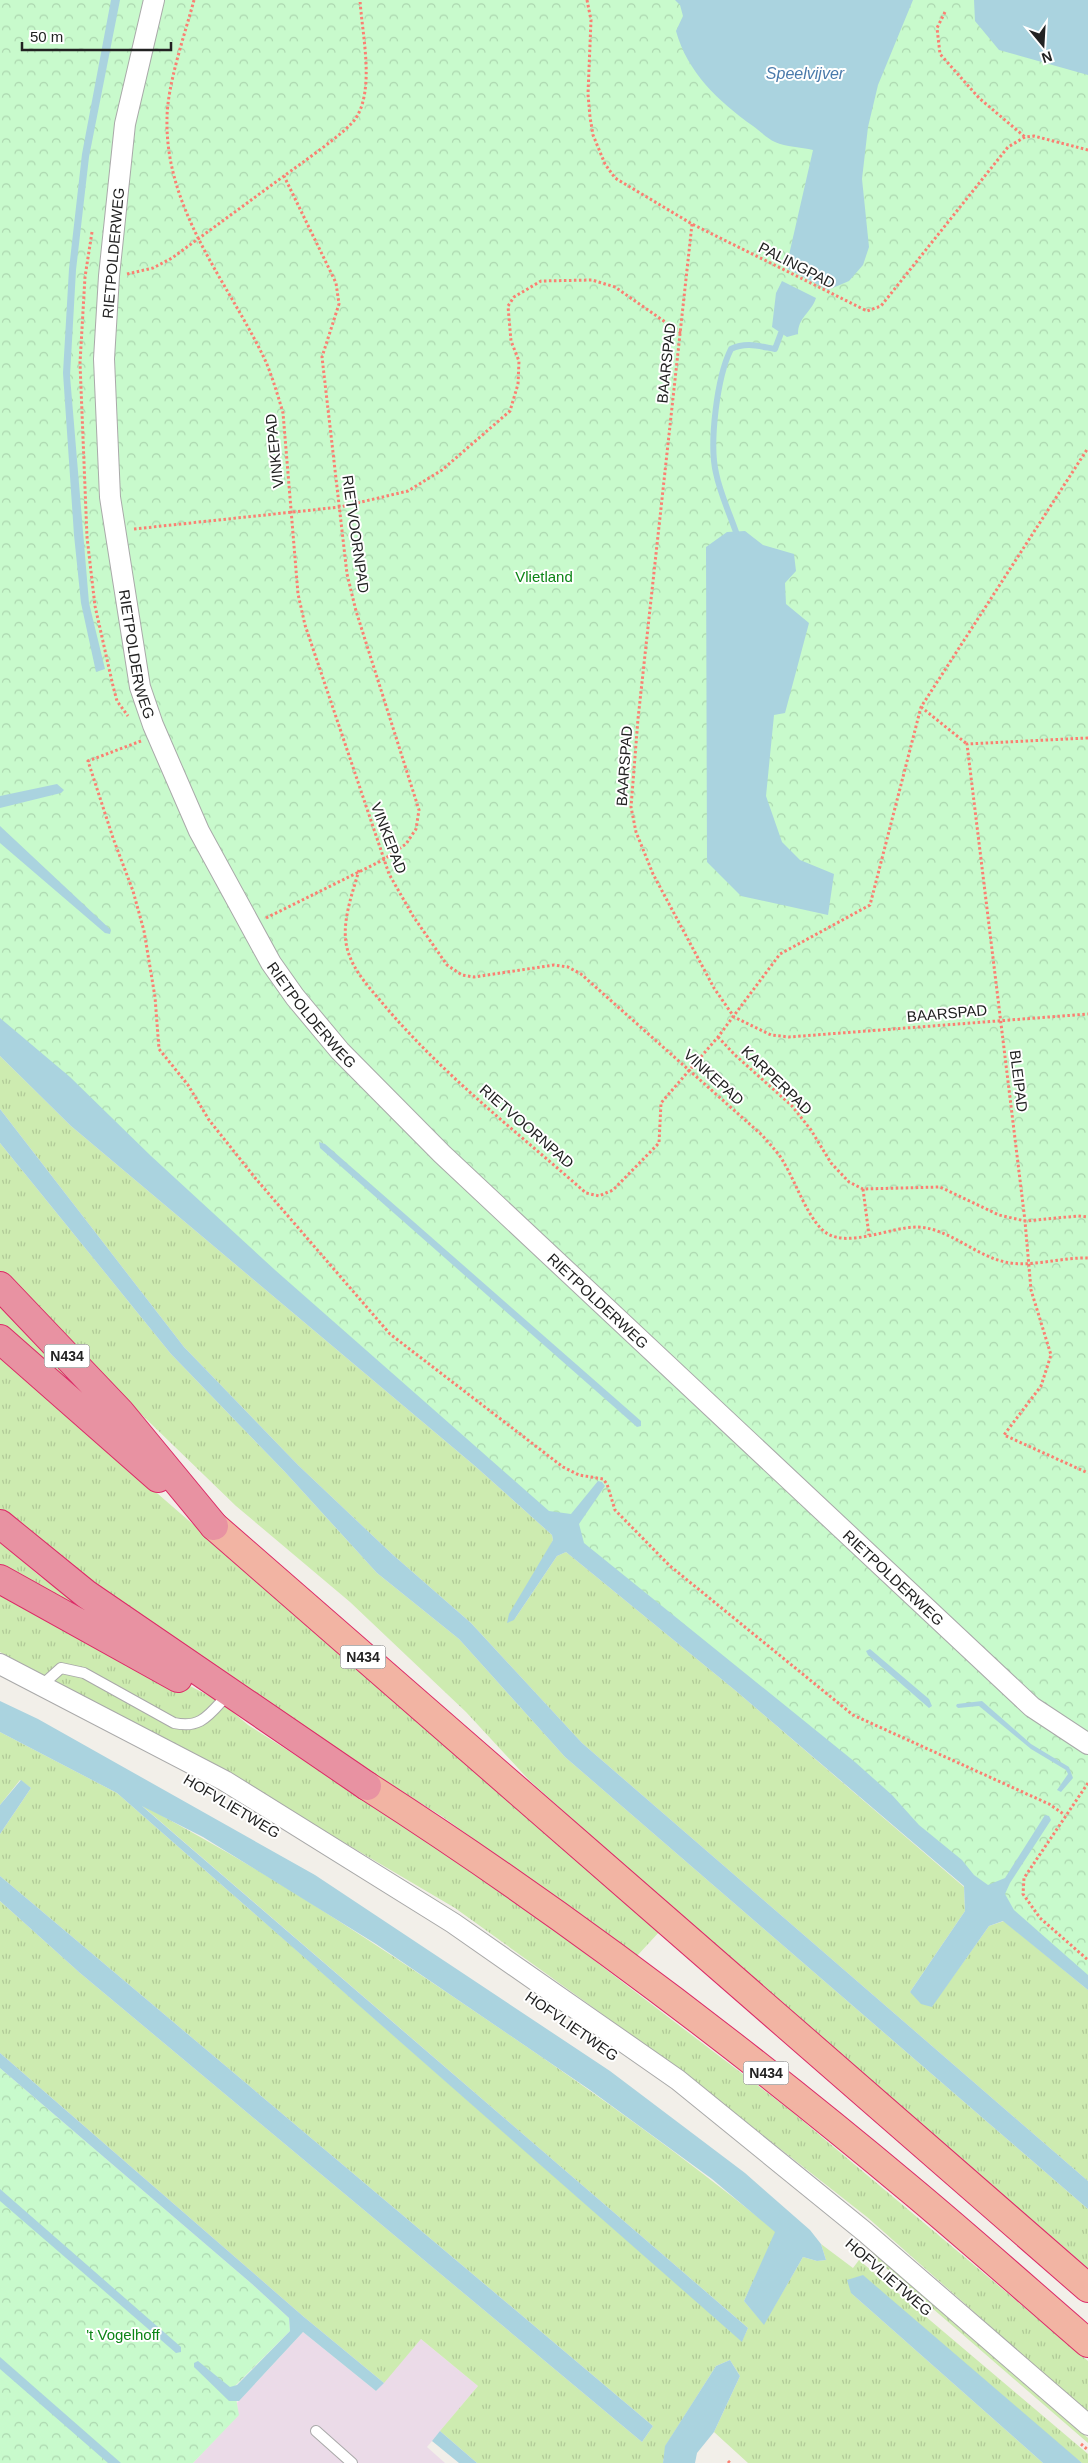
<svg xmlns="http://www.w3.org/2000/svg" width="1088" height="2463" font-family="Arial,sans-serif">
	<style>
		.industrial { fill: #ebdbe8 }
		.grass { fill: url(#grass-tufts) }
		.park { fill: url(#park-crowns) }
		.water { fill: #aad3df }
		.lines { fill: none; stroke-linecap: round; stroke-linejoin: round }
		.stream { stroke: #aad3df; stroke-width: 6 }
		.service-casing { stroke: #a9a9a9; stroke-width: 12 }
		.minor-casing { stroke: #a9a9a9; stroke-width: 22 }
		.trunk-casing { stroke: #dc2a67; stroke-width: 30 }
		.motorway-casing { stroke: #dc2a67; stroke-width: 30 }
		.path { stroke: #fa8072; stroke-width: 3; stroke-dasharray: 2.5 2.5; stroke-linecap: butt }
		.service { stroke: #fff; stroke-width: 10 }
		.minor { stroke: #fff; stroke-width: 20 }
		.trunk { stroke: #f2b4a3; stroke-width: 28 }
		.motorway { stroke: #e892a2; stroke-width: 28 }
		.labels { text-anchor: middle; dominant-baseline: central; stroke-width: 4; stroke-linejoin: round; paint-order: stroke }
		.shield { fill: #fff; stroke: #646464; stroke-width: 1 }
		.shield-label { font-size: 14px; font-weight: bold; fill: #222 }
		.street-label { font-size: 15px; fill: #222; stroke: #fff }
		.park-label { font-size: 15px; fill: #0c8416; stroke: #fff }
		.water-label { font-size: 16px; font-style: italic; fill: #4a7aab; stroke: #fff }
	</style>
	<defs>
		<pattern id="grass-tufts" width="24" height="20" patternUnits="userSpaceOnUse" patternTransform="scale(1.25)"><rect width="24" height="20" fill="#cdebb0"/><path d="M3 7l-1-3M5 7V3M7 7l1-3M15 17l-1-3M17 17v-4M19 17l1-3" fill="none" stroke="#b0c997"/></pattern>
		<pattern id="park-crowns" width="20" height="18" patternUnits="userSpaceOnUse" patternTransform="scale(1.25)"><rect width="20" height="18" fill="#c8facc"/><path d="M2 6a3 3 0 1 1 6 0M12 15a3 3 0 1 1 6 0" fill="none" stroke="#acd6af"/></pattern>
	</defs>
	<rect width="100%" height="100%" fill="#f2efe9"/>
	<!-- industrial -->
	<path class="industrial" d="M303 2332 376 2391 421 2339 478 2386 427 2447 445 2463H193L238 2415 237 2403Z"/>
	<!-- grass -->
	<path class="grass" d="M0 1056 71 1126 475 1466 552 1535 553 1540 514 1620 557 1556 566 1552 736 1691 964 1887 965 1911 910 1992 932 2006 989 1926 1004 1921 1088 1990V2181L582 1743 471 1623 392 1554 298 1465 184 1347 0 1109Z
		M0 1143 171 1354 285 1472 377 1573 459 1639 565 1757 1088 2209V2268L689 1924 529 1780 466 1712 350 1602 236 1506 79 1354 0 1273Z
		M0 1294 107 1417 0 1326Z
		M0 1357 661 1930 636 1957 443 1817 161 1641 0 1512Z
		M0 1541 36 1573 108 1628 0 1571Z
		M0 1588 221 1702 248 1725 480 1873 791 2111 1088 2361V2413L867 2217 676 2067 455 1908 214 1766 0 1652Z
		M0 1732 117 1793 742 2341 748 2328 140 1804C258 1866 370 1940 480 2015 582 2084 682 2154 776 2232L744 2301 764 2324 803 2257 817 2261 826 2260 821 2244 853 2268 859 2260 1088 2454V2463H1082L851 2293 1043 2463H748L714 2432 740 2376 730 2360 716 2366 666 2445 663 2463H477L440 2431 478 2386 421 2339 384 2383 304 2317 0 2053V1901L80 1973 642 2442 653 2426 0 1876V1834L31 1788 20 1780 0 1805Z
		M875 2252 1088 2438V2443L872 2256Z"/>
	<!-- park -->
	<path class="park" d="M0 0H1088V1981L0 1042Z
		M0 2068 252 2284 289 2318 290 2331 234 2387 239 2415 193 2463H0Z"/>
	<!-- water -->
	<path class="water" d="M111 0H120L89 157 76 270 70 376 89 603 105 669 96 672 81 603 74 535 63 373 69 269 82 154Z
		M675 0H913L878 85 868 127 862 179 869 247 863 265 849 281 828 290 786 268 813 150C801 147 786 147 775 142 768 139 760 131 753 126 719 102 687 72 676 31L683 16 680 5Z
		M974 0H1088V75L999 50 975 21Z
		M782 281 816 298C811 313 798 317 798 334L787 337 772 327 776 293Z
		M745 531 763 545 794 554 796 571 785 583 786 604 809 623 785 713 774 715 766 796 782 842 800 860 834 874 828 915 741 896 707 862 706 547 727 532Z
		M57 784 64 790 61 793 0 808V796Z
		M0 826 111 930 110 934 105 933 0 843Z
		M0 1018 70 1077 151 1156 275 1270 549 1511 571 1514 598 1481 602 1482 605 1486 579 1524 584 1543 855 1762 892 1795 919 1825 962 1860 974 1875 988 1885 1005 1878 1045 1815 1049 1816 1051 1820 1010 1883 1005 1894 1014 1910 1088 1975V1990L1003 1921 989 1926 932 2007 921 2004 910 1992 965 1911 964 1886 736 1691 566 1552 557 1556 514 1620 507 1623 509 1614 553 1540 552 1535 475 1466 71 1126 0 1056Z
		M0 1109 184 1347 298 1465 392 1554 471 1623 582 1743 1088 2181V2209L565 1757 459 1639 377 1573 285 1472 171 1354 0 1143Z
		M319 1142 325 1144 641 1421V1426L637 1427 320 1148Z
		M870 1649 929 1699 932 1706 929 1708 868 1655 866 1651Z
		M0 1701 38 1719 315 1875 610 2071 745 2173 810 2230 821 2244 826 2260 817 2261 803 2257 764 2325 744 2301 775 2232 712 2179 590 2090 376 1944 203 1837 142 1806 748 2328 742 2342 117 1793 0 1732Z
		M982 1701 1031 1744 1069 1767 1073 1778 1061 1792 1057 1790 1068 1774 1066 1770 1031 1749 979 1706 958 1708 956 1706 957 1704Z
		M21 1780 31 1788 0 1834V1805Z
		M0 1876 653 2426 642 2442 80 1973 0 1901Z
		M0 2053 304 2317 384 2383 376 2391 303 2332 239 2401H229L194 2367V2363L198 2361 230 2387 237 2385 290 2331 289 2318 252 2284 0 2068Z
		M0 2189 181 2347V2352L176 2353 0 2201Z
		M863 2275 1082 2463H1043L851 2293 847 2280Z
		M0 2357 121 2463H108L0 2369Z
		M730 2360 740 2376 714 2432 697 2453 695 2463H663L665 2446 716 2366Z
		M440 2431 477 2463H459L432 2441Z"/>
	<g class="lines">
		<!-- stream -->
		<path class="stream" d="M736 532C729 512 720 493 716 473 709 443 717 377 731 349 746 342 758 346 775 349L781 333"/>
		<defs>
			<path id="service" d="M41 1686 61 1668 84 1673 174 1723C197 1728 206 1719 221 1702
				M316 2431 352 2463"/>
			<g id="minor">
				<path id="s1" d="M154 0 125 124 109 276 104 359 110 497 140 687 153 725 199 831 271 963 295 997 340 1051 442 1154 1032 1707 1088 1744"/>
				<path d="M0 1664 225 1781 453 1923 678 2080 865 2232 1088 2425"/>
			</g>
			<path id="trunk" d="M214 1526 1088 2288
				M367 1786C557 1908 738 2045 911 2190 971 2240 1029 2292 1088 2343"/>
			<path id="motorway" d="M0 1286 120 1412 214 1526
				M0 1339 158 1478
				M0 1524 86 1594 367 1786
				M0 1579 178 1678"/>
		</defs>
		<!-- service casing -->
		<use href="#service" class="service-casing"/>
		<!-- minor casing -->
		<use href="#minor" class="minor-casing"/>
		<!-- trunk casing -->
		<use href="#trunk" class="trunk-casing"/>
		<!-- motorway casing -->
		<use href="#motorway" class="motorway-casing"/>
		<!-- path -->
		<path class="path" d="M194 0C185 34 167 85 167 119 165 211 229 283 266 362 273 379 278 396 283 413L298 594 305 625 389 874 413 916 447 965 462 975 474 977 554 965 568 967 581 974 763 1136C770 1145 779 1153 784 1163 796 1182 809 1223 828 1234 850 1247 891 1227 917 1227 949 1228 974 1255 1005 1262 1029 1268 1062 1257 1088 1258
			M587 0 591 20 588 94 590 117 593 135 605 164 615 178 692 224 867 311 881 306 1008 147 1025 137 1034 136 1088 150
			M945 12 937 28 940 54 979 98 1025 137
			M692 224 638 719 631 807 636 832 653 874 714 988 734 1017 771 1035 789 1037 1088 1014
			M92 232 85 277 80 363 87 537 95 606 113 686 117 701 128 716
			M127 274 153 268 172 258 284 176
			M134 529 340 507 408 491 442 470 510 411 518 384 519 361 511 341 508 306 514 297 541 281 592 280 615 287 681 333
			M921 707 967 744
			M1088 738 967 744 1025 1221 1031 1290 1051 1355 1041 1386 1004 1435 1088 1473
			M141 741 88 761 113 838 133 891 144 931 155 997 159 1049 188 1085 209 1120 256 1179 390 1334 563 1467 579 1475 603 1479 607 1484 615 1510 670 1566 853 1715 1049 1804 1065 1815
			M359 870C352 895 341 923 347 948 353 971 369 987 384 1005 443 1075 517 1132 586 1193L599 1196 613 1190 659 1143 661 1103 718 1037 780 954 870 905 921 707 1088 448
			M266 918 383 860 406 844 416 829 419 810 356 611 347 574 322 357 339 304 336 283 284 176C300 164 347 132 356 118 375 88 362 34 360 0
			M718 1037 735 1055 792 1106 811 1130 831 1163 849 1182 863 1189 940 1187 999 1215 1025 1221 1078 1216 1088 1217
			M863 1189 869 1235
			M1088 1783 1024 1878 1023 1894 1040 1918 1088 1960
			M1081 2444 1088 2450
			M728 2461 730 2463"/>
		<!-- service -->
		<use href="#service" class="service"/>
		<!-- minor -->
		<use href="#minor" class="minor"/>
		<!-- trunk -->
		<use href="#trunk" class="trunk"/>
		<!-- motorway -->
		<use href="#motorway" class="motorway"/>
	</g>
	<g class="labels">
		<!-- shield labels -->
		<g class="shield">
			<rect x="44.5" y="1344.5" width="45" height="23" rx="4"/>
			<rect x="340.5" y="1645.5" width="45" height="23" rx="4"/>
			<rect x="743.5" y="2061.5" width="45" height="23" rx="4"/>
		</g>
		<g class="shield-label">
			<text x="67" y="1356">N434</text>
			<text x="363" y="1657">N434</text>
			<text x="766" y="2073">N434</text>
		</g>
		<!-- street labels -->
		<g class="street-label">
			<text transform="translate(113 253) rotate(-85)">RIETPOLDERWEG</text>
			<text transform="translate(797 265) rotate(27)">PALINGPAD</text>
			<text transform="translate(666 363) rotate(-84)">BAARSPAD</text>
			<text transform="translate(274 451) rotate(-96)">VINKEPAD</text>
			<text transform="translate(356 534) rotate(82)">RIETVOORNPAD</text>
			<text stroke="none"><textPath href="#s1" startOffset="661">RIETPOLDERWEG</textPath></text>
			<text transform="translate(624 766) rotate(-86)">BAARSPAD</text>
			<text transform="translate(389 838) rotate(69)">VINKEPAD</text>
			<text transform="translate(947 1013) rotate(-5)">BAARSPAD</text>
			<text stroke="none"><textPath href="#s1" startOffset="1066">RIETPOLDERWEG</textPath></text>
			<text transform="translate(714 1077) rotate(42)">VINKEPAD</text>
			<text transform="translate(777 1080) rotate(44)">KARPERPAD</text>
			<text transform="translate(1019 1081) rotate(83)">BLEIPAD</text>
			<text transform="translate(527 1126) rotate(41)">RIETVOORNPAD</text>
			<text stroke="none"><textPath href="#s1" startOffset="1471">RIETPOLDERWEG</textPath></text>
			<text stroke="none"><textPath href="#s1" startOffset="1876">RIETPOLDERWEG</textPath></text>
			<text transform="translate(232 1806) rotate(31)">HOFVLIETWEG</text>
			<text transform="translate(572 2026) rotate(35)">HOFVLIETWEG</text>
			<text transform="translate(889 2277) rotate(41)">HOFVLIETWEG</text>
		</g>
		<!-- park labels -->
		<g class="park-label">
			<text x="544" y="576">Vlietland</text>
			<text x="123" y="2334">'t Vogelhoff</text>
		</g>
		<!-- water labels -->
		<g class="water-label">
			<text x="805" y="73">Speelvijver</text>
		</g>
	</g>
	<!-- north arrow -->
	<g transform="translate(1043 45) rotate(162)" stroke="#ffffff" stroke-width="4" paint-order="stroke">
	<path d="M0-4L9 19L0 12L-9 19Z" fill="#222222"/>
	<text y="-8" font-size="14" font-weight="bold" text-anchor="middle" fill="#222222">N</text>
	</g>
	<!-- scale -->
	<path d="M22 42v8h149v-8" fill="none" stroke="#222222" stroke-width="2.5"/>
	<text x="30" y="42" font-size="15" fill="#222222" stroke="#ffffff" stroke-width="4" paint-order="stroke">50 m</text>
</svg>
